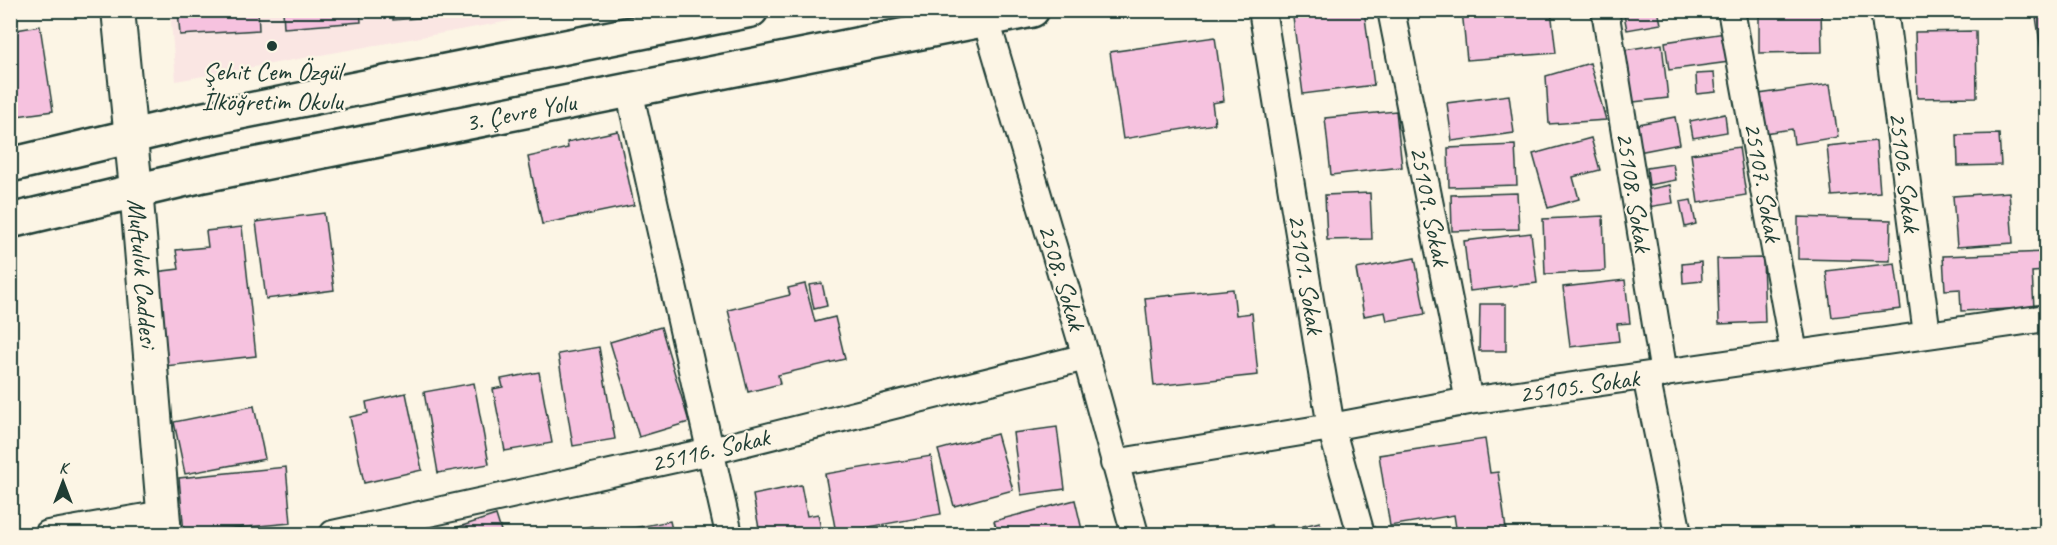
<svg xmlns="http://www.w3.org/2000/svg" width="2057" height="545" font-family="Caveat,sans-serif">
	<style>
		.built { fill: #fae6e3 }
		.building { fill: #f6c2df; stroke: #1f3d34; stroke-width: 1.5 }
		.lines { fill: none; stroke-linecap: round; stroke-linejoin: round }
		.minor-casing { stroke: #1f3d34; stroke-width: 30 }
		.tertiary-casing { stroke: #1f3d34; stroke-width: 36 }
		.secondary-casing { stroke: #1f3d34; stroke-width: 38 }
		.minor { stroke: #fcf5e5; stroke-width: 26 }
		.tertiary { stroke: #fcf5e5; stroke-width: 32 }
		.secondary { stroke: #fcf5e5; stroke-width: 33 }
		.poi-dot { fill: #1f3d34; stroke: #fcf5e5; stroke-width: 2 }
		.labels { text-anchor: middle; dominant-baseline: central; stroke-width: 4.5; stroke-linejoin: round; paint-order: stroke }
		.poi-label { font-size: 26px; fill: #1f3d34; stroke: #fcf5e5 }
		.street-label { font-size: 26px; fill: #1f3d34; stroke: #fcf5e5 }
	</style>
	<rect width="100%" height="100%" fill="#fcf5e5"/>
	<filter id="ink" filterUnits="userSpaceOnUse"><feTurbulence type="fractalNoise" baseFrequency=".0167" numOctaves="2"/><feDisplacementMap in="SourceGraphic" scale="12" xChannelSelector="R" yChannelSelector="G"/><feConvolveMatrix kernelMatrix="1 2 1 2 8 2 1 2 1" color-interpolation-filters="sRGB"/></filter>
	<g filter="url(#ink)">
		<!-- built -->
		<path class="built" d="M170 10 565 11 176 81Z"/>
		<!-- building -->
		<path class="building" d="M178 10H258L259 30 180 35Z
			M283 10H360L361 22 284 28Z
			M393 10H470V14L393 20Z
			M1292 10H1364L1374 85 1303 94Z
			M1462 10H1551L1556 53 1467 60Z
			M1623 10H1658L1661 24 1627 30Z
			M1759 10H1821L1822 52 1759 53Z
			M2035 10H2046V75L2045 76Z
			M40 26 53 111 10 117V31Z
			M1976 31 1977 97 1917 98 1915 32Z
			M1725 33 1729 62 1669 70 1665 42Z
			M1215 37 1224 101 1212 103 1215 124 1123 139 1110 52Z
			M1662 44 1668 98 1625 103 1618 51Z
			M1590 63 1606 120 1549 124 1546 76Z
			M1714 73 1716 92 1697 94 1696 74Z
			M1830 84 1838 137 1794 144 1792 129 1758 134 1752 95Z
			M1509 95 1514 133 1452 141 1447 103Z
			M1396 111 1402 167 1331 175 1325 118Z
			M1725 114 1727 132 1693 138 1690 121Z
			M1675 117 1680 144 1633 153 1628 126Z
			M618 131 634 205 542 224 528 157 568 148 567 142Z
			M1999 134 2001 165 1958 166 1957 135Z
			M1591 138 1600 170 1573 177 1579 199 1548 208 1533 154Z
			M1876 141 1880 192 1832 196 1827 146Z
			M1515 145 1517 185 1449 187 1448 148Z
			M1739 147 1746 195 1698 203 1691 154Z
			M1673 164 1676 180 1649 185 1647 168Z
			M1670 185 1673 203 1648 207 1645 190Z
			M2009 192 2013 243 1957 247 1953 196Z
			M1370 193 1372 239 1327 240 1325 195Z
			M1517 193 1519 229 1452 231 1451 195Z
			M1691 200 1696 224 1685 227 1680 202Z
			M324 213 334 290 266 299 256 222Z
			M1603 216 1605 271 1545 274 1543 219Z
			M1798 217 1891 220 1890 261 1798 259Z
			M242 227 256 356 165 366 155 272 179 269 176 250 208 247 206 231Z
			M1531 233 1537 283 1470 291 1464 241Z
			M2045 252 2046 271 2032 272 2034 308 1961 311 1960 289 1945 290 1943 256Z
			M1415 258 1425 314 1387 321 1385 312 1364 316 1356 269Z
			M1763 258 1765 322 1719 324 1717 259Z
			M1701 262 1702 281 1683 283 1682 264Z
			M1895 263 1901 309 1832 317 1826 271Z
			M1625 280 1630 323 1617 324 1619 341 1570 347 1563 287Z
			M822 283 827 306 814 309 809 285Z
			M805 284 815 322 835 317 845 359 778 375 780 384 748 392 728 310 790 295 788 288Z
			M1233 289 1236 315 1252 313 1258 375 1154 386 1145 298Z
			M1480 304H1506V351H1479Z
			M661 327 689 422 639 437 610 342Z
			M599 347 615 439 573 446 558 354Z
			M539 372 552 443 505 451 493 389 503 387 501 379Z
			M474 383 489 464 438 473 424 392Z
			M406 393 422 470 364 483 350 417 368 413 366 402Z
			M254 406 265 459 185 474 174 422Z
			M1057 427 1065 489 1021 495 1013 433Z
			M997 434 1013 490 954 506 938 450Z
			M1485 439 1490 473 1498 472 1506 529 1470 534H1457L1454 515 1390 526 1379 455Z
			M931 456 941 514 836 533 825 474Z
			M286 467 291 523 184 533 179 478Z
			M801 485 807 516 818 514 822 534H760L753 495Z
			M1075 500 1083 534H998L994 521Z
			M496 515 502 534H437Z
			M670 521 673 534H617V531Z
			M1320 522 1322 534H1305L1303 526Z
			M1271 525 1274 534H1237Z
			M592 526 594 534H558Z"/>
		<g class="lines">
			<defs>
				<path id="minor" d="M1262 10 1331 427 1361 534
					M1391 10 1469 401
					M1605 10 1664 374
					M1731 10 1794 353
					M1884 10 1927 334
					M986 20 1086 357 1135 534
					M629 90 729 534
					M1646 376 1678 534
					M1114 463 1331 427 1469 401 2046 318
					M48 534 163 514
					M333 534 711 451 1086 357"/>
				<g id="tertiary">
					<path id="s1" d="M118 10 136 189 165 534"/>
				</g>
				<g id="secondary">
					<path d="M10 165 200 120 751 10"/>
					<path id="s2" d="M10 221 203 175 1032 10"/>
				</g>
			</defs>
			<!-- minor casing -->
			<use href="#minor" class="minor-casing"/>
			<!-- tertiary casing -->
			<use href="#tertiary" class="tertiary-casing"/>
			<!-- secondary casing -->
			<use href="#secondary" class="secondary-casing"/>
			<!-- minor -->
			<use href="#minor" class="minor"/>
			<!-- tertiary -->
			<use href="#tertiary" class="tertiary"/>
			<!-- secondary -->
			<use href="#secondary" class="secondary"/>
		</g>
	</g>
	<!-- markers -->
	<circle class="poi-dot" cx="272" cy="46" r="6"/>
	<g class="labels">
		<!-- poi labels -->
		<g class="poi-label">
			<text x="272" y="71">Şehit Cem Özgül<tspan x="272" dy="30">İlköğretim Okulu</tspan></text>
		</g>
		<!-- street labels -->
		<g class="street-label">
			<text stroke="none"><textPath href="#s2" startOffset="522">3. Çevre Yolu</textPath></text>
			<text transform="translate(1905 172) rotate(83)">25106. Sokak</text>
			<text transform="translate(1763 182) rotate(80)">25107. Sokak</text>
			<text transform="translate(1634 192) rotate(81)">25108. Sokak</text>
			<text transform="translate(1430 206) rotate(79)">25109. Sokak</text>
			<text stroke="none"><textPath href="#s1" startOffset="264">Muftuluk Caddesi</textPath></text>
			<text transform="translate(1306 274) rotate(81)">25101. Sokak</text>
			<text transform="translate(1062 277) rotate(73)">2508. Sokak</text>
			<text transform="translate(1579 386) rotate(-8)">25105. Sokak</text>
			<text transform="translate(710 450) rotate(-13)">25116. Sokak</text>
		</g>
	</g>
	<!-- margin -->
	<rect width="2057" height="545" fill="none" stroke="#fcf5e5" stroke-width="36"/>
	<rect x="18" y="18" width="2021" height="509" fill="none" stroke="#1f3d34" stroke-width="2" filter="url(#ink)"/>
	<!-- north arrow -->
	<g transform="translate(63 482)" stroke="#fcf5e5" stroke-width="4.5" paint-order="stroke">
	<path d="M0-4.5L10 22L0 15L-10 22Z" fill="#1f3d34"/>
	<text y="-9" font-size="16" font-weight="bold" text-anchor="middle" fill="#1f3d34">K</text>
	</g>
</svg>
